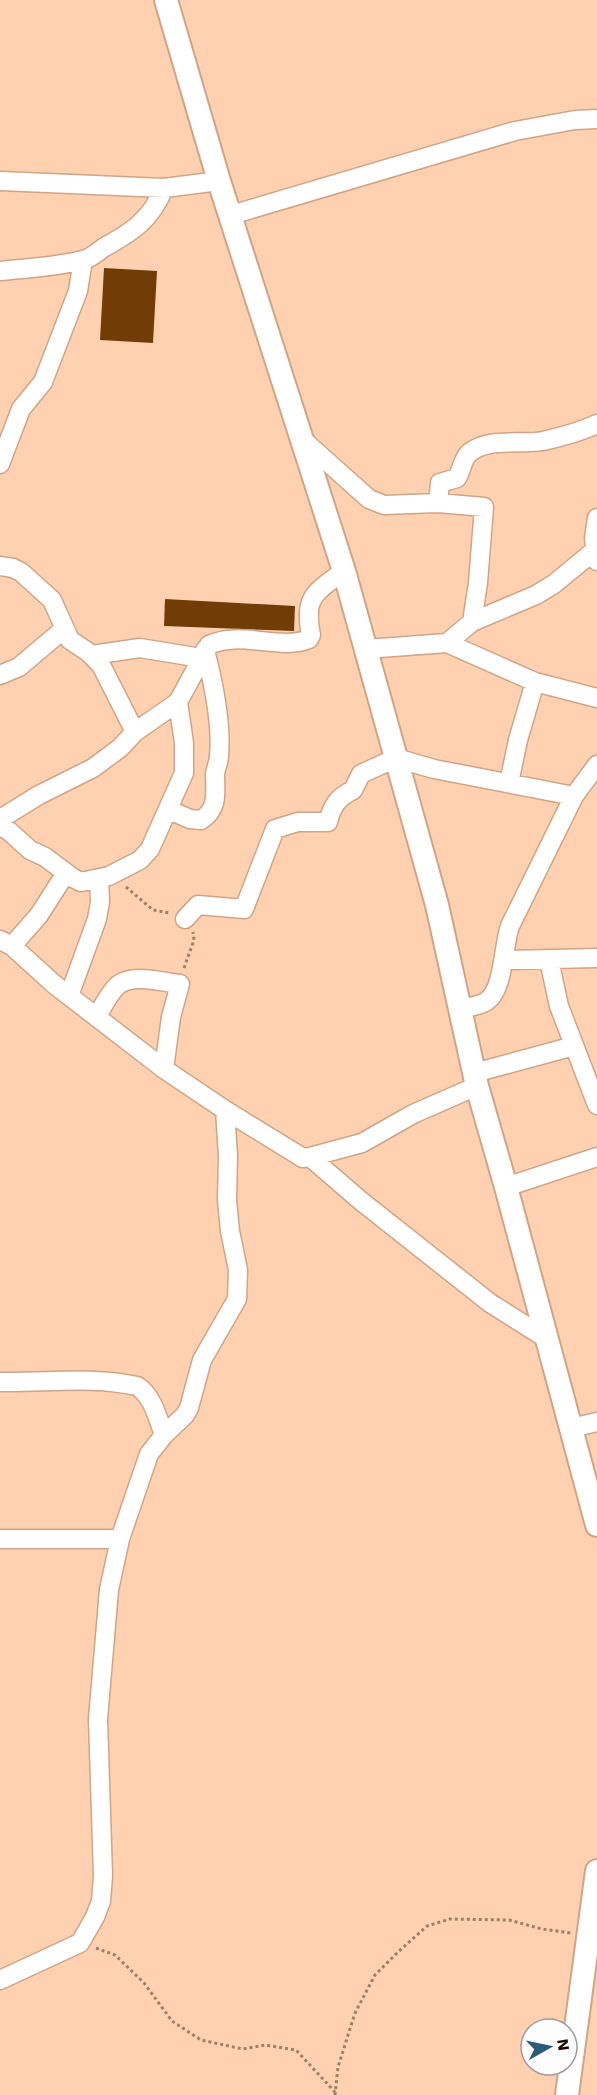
<svg xmlns="http://www.w3.org/2000/svg" width="597" height="2095" font-family="'Work Sans',sans-serif">
	<style>
		.building { fill: #723c07 }
		.lines { fill: none; stroke-linecap: round; stroke-linejoin: round }
		.minor-casing { stroke: #d0a485; stroke-width: 21 }
		.tertiary-casing { stroke: #d0a485; stroke-width: 26 }
		.path { stroke: #9f7f68; stroke-width: 3; stroke-dasharray: 3 3; stroke-linecap: butt }
		.minor { stroke: #fff; stroke-width: 18 }
		.tertiary { stroke: #fff; stroke-width: 22 }
	</style>
	<rect width="100%" height="100%" fill="#ffd1b1"/>
	<!-- building -->
	<path class="building" d="M104 268 157 271 153 343 100 340Z
		M165 599 295 606 294 631 164 626Z"/>
	<g class="lines">
		<defs>
			<path id="minor" d="M0 181 164 188 219 181
				M231 215 515 131 575 120 597 119
				M0 271C27 268 56 267 83 260 92 258 96 253 103 248 132 232 151 220 164 188
				M303 440 369 499 384 505 438 503 484 507 478 583 472 622
				M0 464 21 409 43 382 78 291 83 260
				M438 503 440 483 457 478C462 470 462 460 469 453 489 437 520 445 543 441 561 437 580 432 597 424
				M597 518 594 538 597 561
				M0 566 13 568 21 572 52 600 70 640 88 652 101 665 135 732
				M447 643 472 622 536 595 554 584 594 551
				M366 649 447 643 535 682 597 698
				M92 655 140 648 201 658
				M0 675 19 667 64 629
				M509 783 518 740 535 682
				M169 810 190 819 201 820C219 809 215 792 215 774 216 767 219 762 219 756 222 724 213 681 205 650
				M0 819 39 795 93 768 120 748 135 732 178 702 209 645C240 630 280 651 309 639L311 635C303 596 316 592 344 571
				M0 826 9 831 30 850 45 857 73 878 81 882 109 876 140 860 150 849 184 773V743L178 702
				M185 919 198 905 244 909 275 829 298 822H328C332 806 338 797 353 790L361 774 396 758 434 769 574 796
				M0 940 12 946 55 985 164 1069 225 1110 303 1158 310 1157 361 1201 490 1303 547 1339
				M12 946 39 915 66 873
				M504 960 597 958
				M549 960 559 1006 597 1105
				M69 996 97 919 100 902 99 879
				M460 1009C468 1007 480 1006 487 1001 504 989 503 946 510 926L574 796 597 765
				M96 1017C103 1007 109 993 118 985 133 973 162 982 180 984L171 1017 164 1069
				M474 1073 574 1046
				M310 1157 362 1143 413 1114 477 1086
				M506 1187 597 1157
				M0 1382C46 1383 92 1376 137 1386 153 1396 158 1419 164 1435
				M571 1428 597 1422
				M0 1539H120
				M0 1980 80 1943 95 1917 101 1901 103 1876 98 1719 109 1590 120 1539 149 1454 164 1435 185 1415 189 1408 202 1360 237 1299 238 1270 230 1231 227 1200 228 1156 225 1110"/>
			<path id="tertiary" d="M166 0 219 181 344 571 437 905 477 1086 506 1187 597 1525
				M567 2095 597 1871"/>
		</defs>
		<!-- minor casing -->
		<use href="#minor" class="minor-casing"/>
		<!-- tertiary casing -->
		<use href="#tertiary" class="tertiary-casing"/>
		<!-- path -->
		<path class="path" d="M126 887 153 910 170 913
			M184 968 194 940 193 932
			M96 1948 115 1955 144 1983 172 2021 201 2040 243 2049 265 2045 296 2050 335 2092
			M335 2095 338 2067 355 2013 375 1975 399 1951 427 1926 450 1919 509 1920 542 1929 571 1933"/>
		<!-- minor -->
		<use href="#minor" class="minor"/>
		<!-- tertiary -->
		<use href="#tertiary" class="tertiary"/>
	</g>
	<!-- north arrow -->
	<g transform="translate(549 2047) rotate(81)"><circle r="28" fill="#fdfdfd" stroke="#a19b98" stroke-width="1.5"/>
	<path d="M0-4.5L10 22L0 15L-10 22Z" fill="#2a5d7a"/>
	<text y="-9" font-size="16" font-weight="bold" text-anchor="middle" fill="#170901">N</text>
	</g>
</svg>
